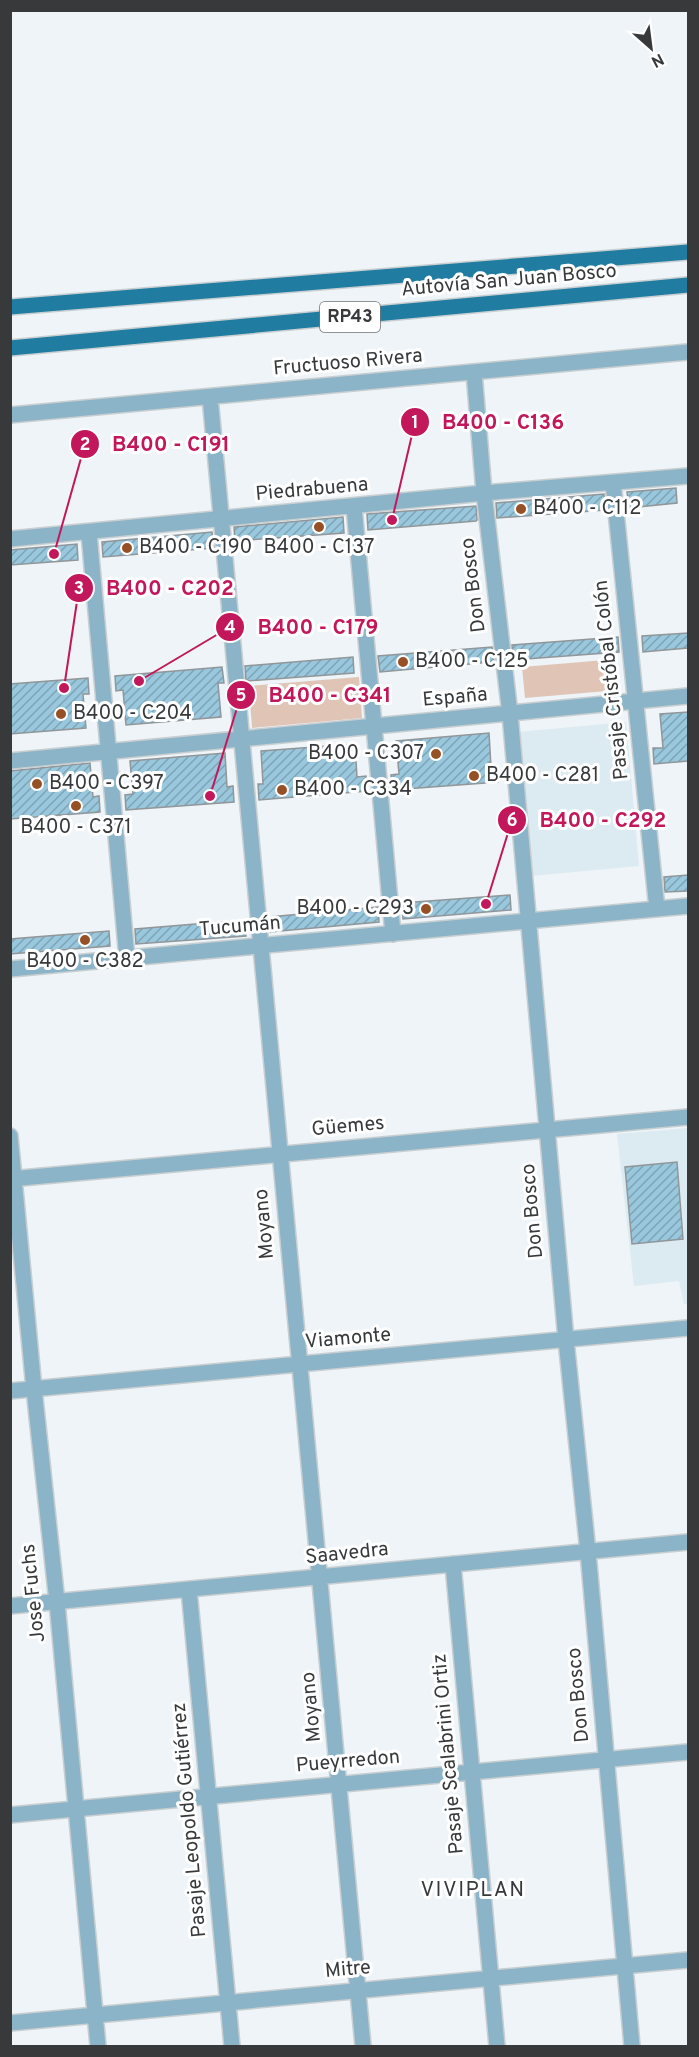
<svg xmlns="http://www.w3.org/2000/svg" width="699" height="2057" font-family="Overpass,sans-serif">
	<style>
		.built { fill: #dceaf1 }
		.park { fill: #e0c5b7 }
		.building { fill: url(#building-hatch); stroke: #919699; stroke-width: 1.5 }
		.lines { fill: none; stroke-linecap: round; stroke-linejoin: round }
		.minor-casing { stroke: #c9cfd1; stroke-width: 18 }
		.primary-casing { stroke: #c9cfd1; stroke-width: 18 }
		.minor { stroke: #8bb4c8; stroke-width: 15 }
		.primary { stroke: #207da1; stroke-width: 15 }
		.poi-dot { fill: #965026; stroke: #fff; stroke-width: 2 }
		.labels { text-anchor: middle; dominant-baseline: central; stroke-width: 6; stroke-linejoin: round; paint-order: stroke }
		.shield { fill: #fff; stroke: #737475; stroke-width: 1.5 }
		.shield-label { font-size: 18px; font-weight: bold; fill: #37393a }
		.street-label { font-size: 20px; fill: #37393a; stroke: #fff }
		.poi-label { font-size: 20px; fill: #37393a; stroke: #fff; text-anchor: start }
		.neighbourhood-label { font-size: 21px; letter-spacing: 1.5px; fill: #37393a; stroke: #fff }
		.leader { fill: none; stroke: #c2185b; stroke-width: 2 }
		.callout-dot { fill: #c2185b; stroke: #fff; stroke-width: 2 }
		.mark-label { font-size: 18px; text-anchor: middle; font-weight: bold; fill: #fff }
		.callout-label { font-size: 21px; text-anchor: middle; font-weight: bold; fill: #c2185b; stroke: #fff; stroke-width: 6; stroke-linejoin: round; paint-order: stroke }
	</style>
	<defs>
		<pattern id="building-hatch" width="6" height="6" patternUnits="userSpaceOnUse" patternTransform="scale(1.5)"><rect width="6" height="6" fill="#99c7dd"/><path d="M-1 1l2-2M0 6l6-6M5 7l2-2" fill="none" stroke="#7ea3b4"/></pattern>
	</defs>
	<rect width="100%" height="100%" fill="#eef4f7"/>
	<!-- built -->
	<path class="built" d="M626 722 639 866 531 876 518 732Z
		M688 1128V1304H684L679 1281 634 1286 617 1134Z"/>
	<!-- park -->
	<path class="park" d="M617 659 619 690 525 698 522 667Z
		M359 677 362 718 252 728 249 686Z"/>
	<!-- building -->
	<path class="building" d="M676 488 677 503 629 508 627 492Z
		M604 494 605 510 497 518 496 503Z
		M476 506 477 520 476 521 368 530 367 514Z
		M343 517 344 533 235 541 234 527Z
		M212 532 214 548 103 557 102 542Z
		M77 544 78 560 10 565V550Z
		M688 633V648L643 652 642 636Z
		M618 637 619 652 513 660 512 645Z
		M492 647 494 662H492L380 672 378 656Z
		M353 657 354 673 246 681 245 666Z
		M222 667 224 683H218L221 717 126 725 123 690 116 691 115 676Z
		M88 678 89 694H83L86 728 10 734V684Z
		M688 712V761L654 764 653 748H663L660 714Z
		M489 733 491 767H497L498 782 392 790 391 775 399 774 396 741Z
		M355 744 357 777 366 776 367 791 259 800 258 784H263L261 751Z
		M225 753 227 787 233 786 234 802 126 810 125 795 133 794 130 761Z
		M90 763 93 797 99 796 100 812 10 819V771Z
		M688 875V891L665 892 664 877Z
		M510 895 511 910 403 919 402 903Z
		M378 907 379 922 270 932 269 917Z
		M244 920 246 936 136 944 135 929Z
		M109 931 110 946 10 954V939Z
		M677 1162 683 1239 632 1244 625 1167Z"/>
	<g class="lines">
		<defs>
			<path id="minor" d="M474 372 484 493 510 714 566 1340 588 1552 632 2046
				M210 397 363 2046
				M10 415 688 352
				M613 483 657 909
				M354 507 393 934
				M89 533 127 959
				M10 539 484 493 688 476
				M10 761 688 696
				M10 969 688 906
				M10 1136 34 1389 57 1602 98 2046
				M10 1179 688 1117
				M10 1391 688 1328
				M453 1564 497 2046
				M189 1590 232 2046
				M10 1606 688 1542
				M10 1815 688 1752
				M10 2023 688 1960"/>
			<path id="primary" d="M10 307 688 252
				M10 348 688 285"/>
		</defs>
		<!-- minor casing -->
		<use href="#minor" class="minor-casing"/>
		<!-- primary casing -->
		<use href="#primary" class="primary-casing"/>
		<!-- minor -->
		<use href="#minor" class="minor"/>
		<!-- primary -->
		<use href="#primary" class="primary"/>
	</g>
	<!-- markers -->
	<g class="poi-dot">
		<circle cx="521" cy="509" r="6"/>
		<circle cx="319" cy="527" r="6"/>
		<circle cx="127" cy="548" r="6"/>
		<circle cx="403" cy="662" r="6"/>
		<circle cx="61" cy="714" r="6"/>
		<circle cx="436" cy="754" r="6"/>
		<circle cx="474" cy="776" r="6"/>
		<circle cx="37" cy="784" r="6"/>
		<circle cx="282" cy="790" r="6"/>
		<circle cx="76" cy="806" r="6"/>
		<circle cx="426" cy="909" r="6"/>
		<circle cx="85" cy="940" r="6"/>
	</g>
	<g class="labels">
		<!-- shield labels -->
		<rect class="shield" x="320" y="302" width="60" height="30" rx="4.5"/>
		<g class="shield-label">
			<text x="350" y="317">RP43</text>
		</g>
		<!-- street labels -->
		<g class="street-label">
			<text transform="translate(509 281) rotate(-5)">Autovía San Juan Bosco</text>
			<text transform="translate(348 363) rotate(-5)">Fructuoso Rivera</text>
			<text transform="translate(312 490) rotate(-5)">Piedrabuena</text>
			<text transform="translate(474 585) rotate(-97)">Don Bosco</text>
			<text transform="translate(612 680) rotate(-96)">Pasaje Cristóbal Colón</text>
			<text transform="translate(455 698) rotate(-5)">España</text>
			<text transform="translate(240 927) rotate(-5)">Tucumán</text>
			<text transform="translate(348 1127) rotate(-5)">Güemes</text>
			<text transform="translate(533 1211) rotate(-95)">Don Bosco</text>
			<text transform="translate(265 1224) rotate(-95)">Moyano</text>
			<text transform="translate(348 1339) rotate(-5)">Viamonte</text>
			<text transform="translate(347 1554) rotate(-6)">Saavedra</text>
			<text transform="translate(34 1593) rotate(-96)">Jose Fuchs</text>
			<text transform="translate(579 1695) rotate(-95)">Don Bosco</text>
			<text transform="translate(312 1707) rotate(-95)">Moyano</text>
			<text transform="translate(449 1754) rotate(-95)">Pasaje Scalabrini Ortiz</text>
			<text transform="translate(348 1762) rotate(-5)">Pueyrredon</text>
			<text transform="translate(190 1820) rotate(-95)">Pasaje Leopoldo Gutiérrez</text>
			<text transform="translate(348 1970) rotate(-5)">Mitre</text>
		</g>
		<!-- poi labels -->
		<g class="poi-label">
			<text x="533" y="509">B400 - C112</text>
			<text x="139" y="548">B400 - C190</text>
			<text x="319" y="548" text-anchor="middle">B400 - C137</text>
			<text x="415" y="662">B400 - C125</text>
			<text x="73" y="714">B400 - C204</text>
			<text x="424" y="754" text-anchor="end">B400 - C307</text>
			<text x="486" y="776">B400 - C281</text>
			<text x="49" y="784">B400 - C397</text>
			<text x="294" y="790">B400 - C334</text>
			<text x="76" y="828" text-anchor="middle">B400 - C371</text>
			<text x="414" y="909" text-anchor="end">B400 - C293</text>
			<text x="85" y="962" text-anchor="middle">B400 - C382</text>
		</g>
		<!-- neighbourhood labels -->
		<g class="neighbourhood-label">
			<text x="473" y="1890">VIVIPLAN</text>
		</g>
	</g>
	<!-- callouts -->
	<path class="leader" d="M392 520L415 422M54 554L85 444M64 688L79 588M139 681L230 627M210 796L241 695M486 904L512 820"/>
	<g class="callout-dot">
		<circle cx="392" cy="520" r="6"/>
		<circle cx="54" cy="554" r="6"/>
		<circle cx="64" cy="688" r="6"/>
		<circle cx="139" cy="681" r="6"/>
		<circle cx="210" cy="796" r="6"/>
		<circle cx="486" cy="904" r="6"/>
		<circle cx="415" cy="422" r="15"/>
		<circle cx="85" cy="444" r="15"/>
		<circle cx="79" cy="588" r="15"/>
		<circle cx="230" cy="627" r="15"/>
		<circle cx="241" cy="695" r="15"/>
		<circle cx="512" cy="820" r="15"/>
	</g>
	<g class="mark-label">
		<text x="415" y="428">1</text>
		<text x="85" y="450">2</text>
		<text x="79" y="594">3</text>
		<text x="230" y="633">4</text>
		<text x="241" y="701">5</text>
		<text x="512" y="826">6</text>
	</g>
	<g class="callout-label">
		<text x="503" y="429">B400 - C136</text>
		<text x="171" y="451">B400 - C191</text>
		<text x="170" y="595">B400 - C202</text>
		<text x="318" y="634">B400 - C179</text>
		<text x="330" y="702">B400 - C341</text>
		<text x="603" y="827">B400 - C292</text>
	</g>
	<!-- border -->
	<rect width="699" height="2057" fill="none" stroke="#37393a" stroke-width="24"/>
	<!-- north arrow -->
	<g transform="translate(651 48) rotate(152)" stroke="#ffffff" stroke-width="4.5" paint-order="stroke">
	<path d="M0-4.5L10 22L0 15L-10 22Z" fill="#37393a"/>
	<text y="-9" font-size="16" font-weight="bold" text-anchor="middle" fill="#37393a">N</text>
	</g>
</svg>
